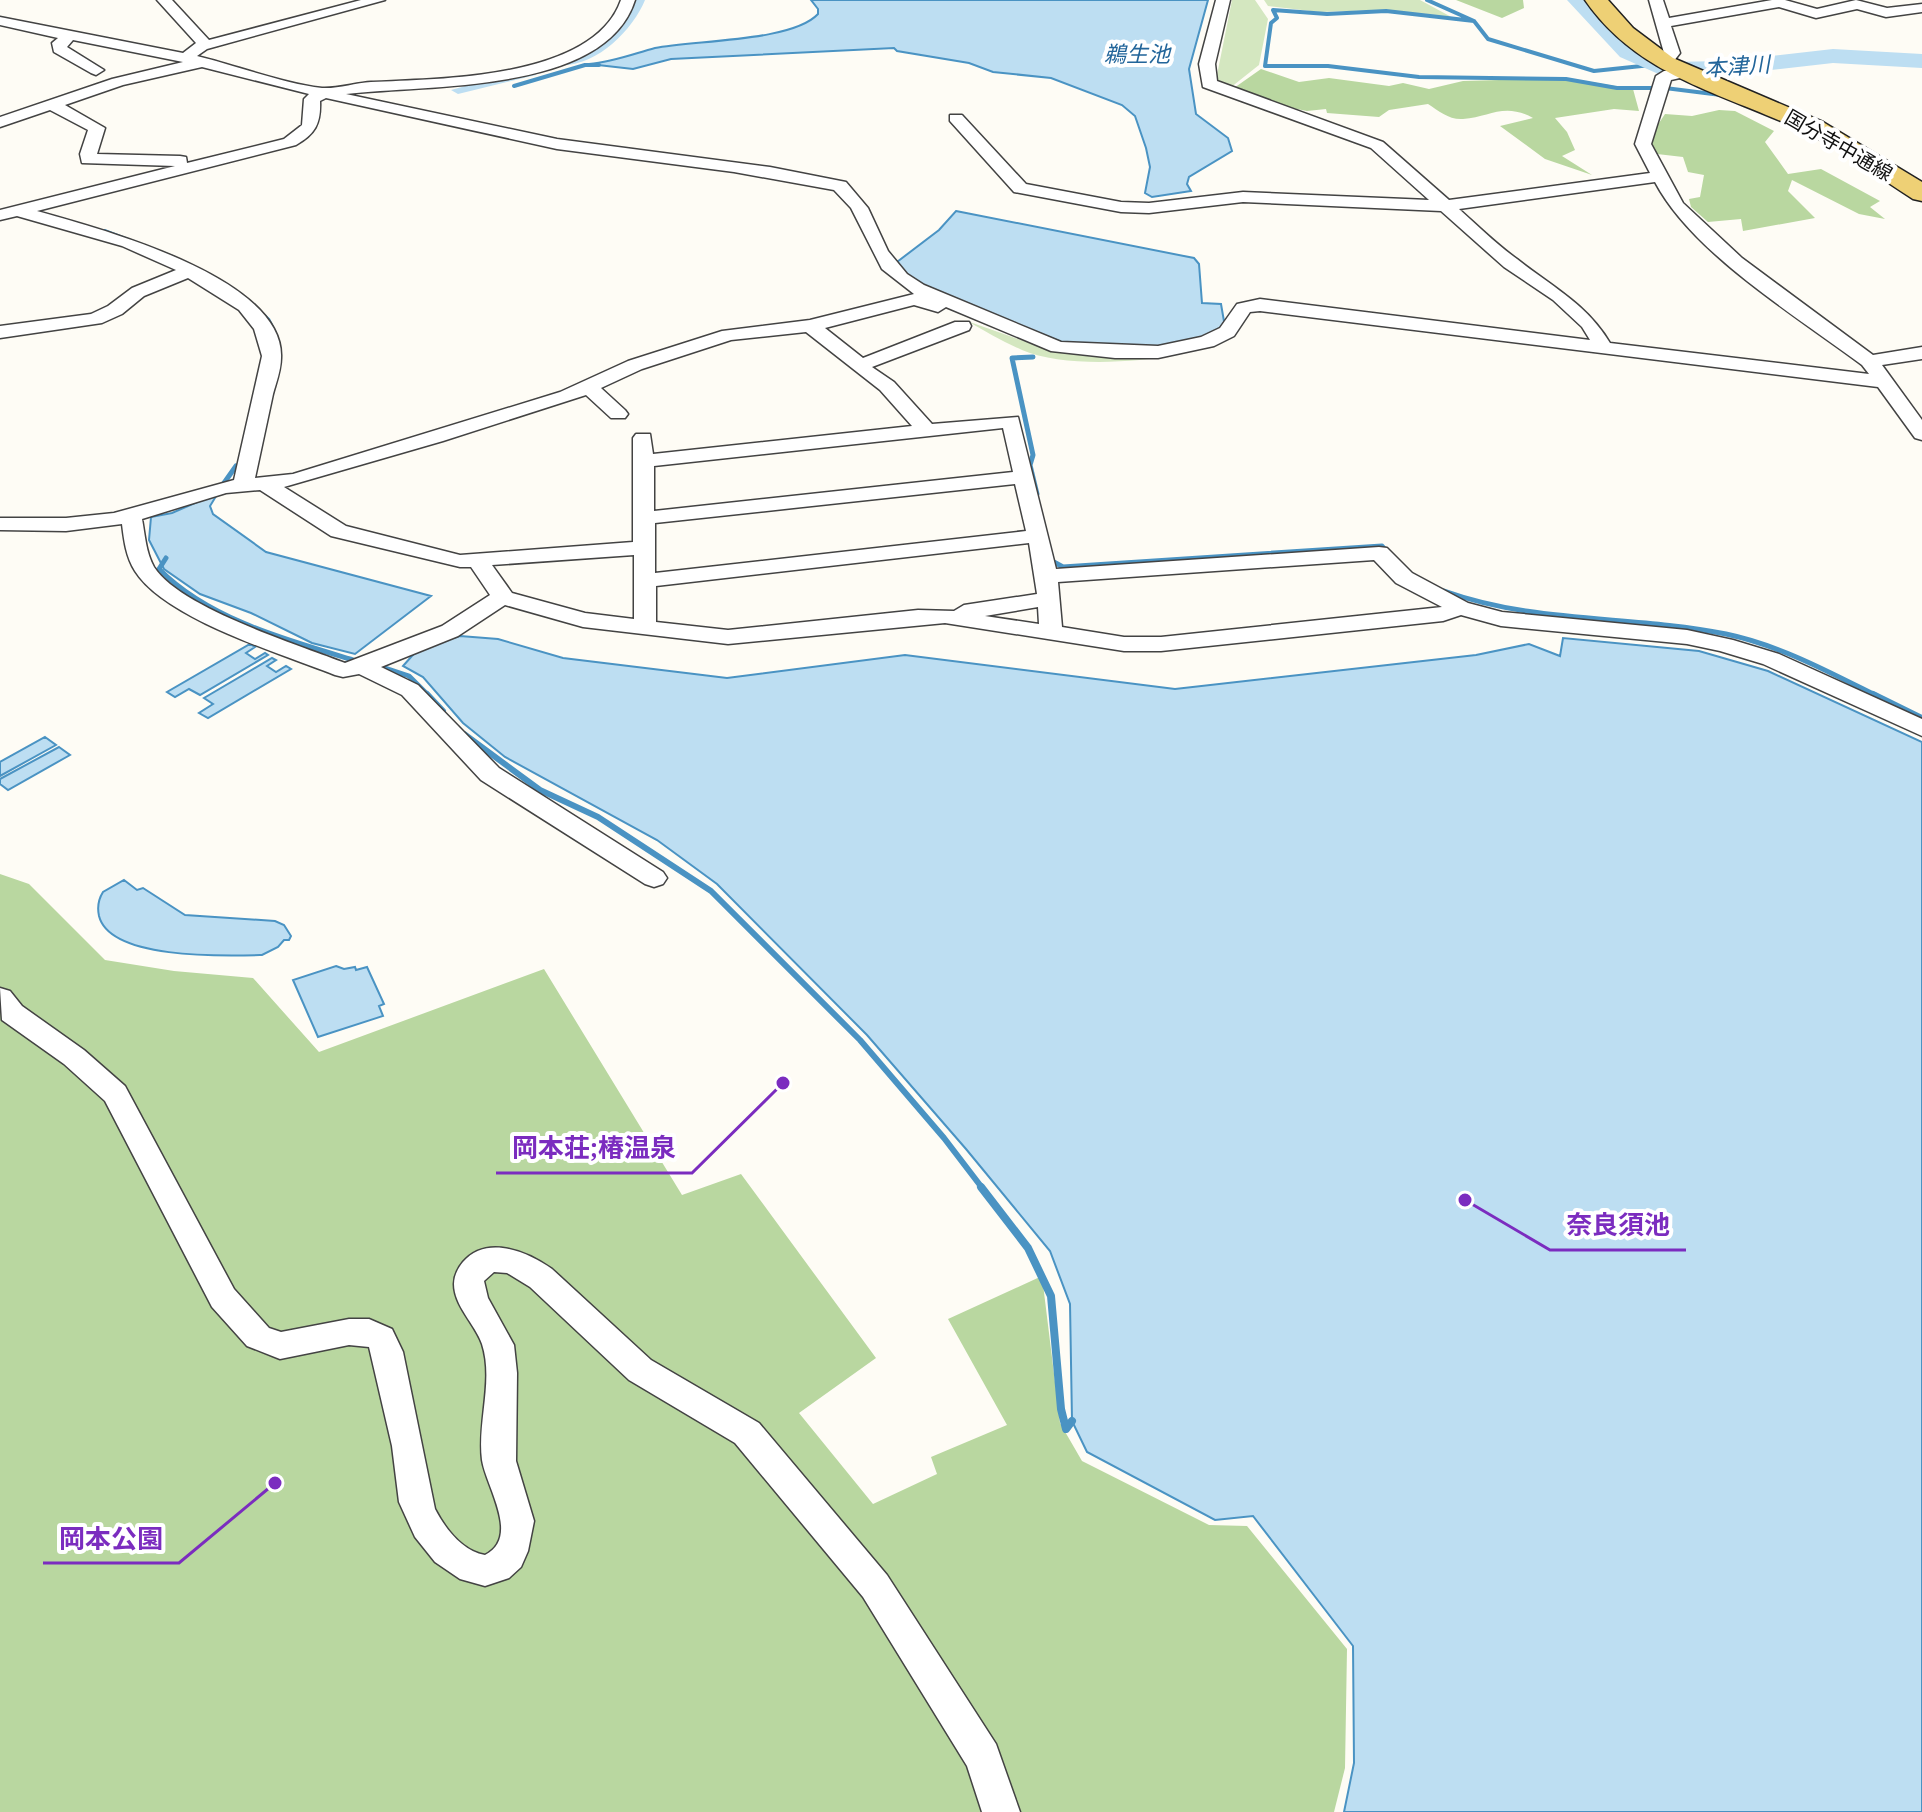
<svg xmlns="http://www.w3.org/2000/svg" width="1922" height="1812" font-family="'Noto Serif','Noto Sans JP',serif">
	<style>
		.green { fill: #d4e7c0 }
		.forest { fill: #b9d7a0 }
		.water { fill: #bddef2; stroke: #4a93c3; stroke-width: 2 }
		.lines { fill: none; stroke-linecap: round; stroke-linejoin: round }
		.stream-far3 { stroke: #4a93c3; stroke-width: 4 }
		.stream-far2 { stroke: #4a93c3; stroke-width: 5 }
		.stream-far1 { stroke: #4a93c3; stroke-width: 6 }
		.stream { stroke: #4a93c3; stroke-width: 8 }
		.canal { fill: #bddef2; fill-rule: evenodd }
		.river { fill: #bddef2; fill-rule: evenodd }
		.street-casing { stroke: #434343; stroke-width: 3 }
		.primary-casing { stroke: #212121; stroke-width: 3 }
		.street { fill: #fff; fill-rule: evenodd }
		.primary { fill: #eed075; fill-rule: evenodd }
		.labels { text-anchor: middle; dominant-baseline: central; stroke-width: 8; stroke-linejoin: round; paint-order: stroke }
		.far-street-label { font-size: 20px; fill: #101010; stroke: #fff }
		.far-water-label { font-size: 22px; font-style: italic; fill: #22659a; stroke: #fff }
		.leader { fill: none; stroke: #7b2cbf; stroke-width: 3 }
		.callout-dot { fill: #7b2cbf; stroke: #fff; stroke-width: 3 }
		.callout-label { font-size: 26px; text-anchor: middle; font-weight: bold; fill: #7b2cbf; stroke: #fff; stroke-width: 8; stroke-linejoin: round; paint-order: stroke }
	</style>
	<rect width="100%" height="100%" fill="#fefcf5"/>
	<!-- green -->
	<path class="green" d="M1232 0H1255L1268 19 1259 65 1230 88 1216 80Z
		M1264 0H1420L1457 20 1382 10 1319 12 1268 6Z
		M967 321 1055 352 1096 357 1175 355C1133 363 1061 367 1022 350 1003 342 985 331 967 321Z"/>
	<!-- forest -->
	<path class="forest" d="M1456 0H1523L1524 8 1502 18Z
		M1261 69 1299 82 1329 78 1389 86 1403 83 1429 89 1463 81 1567 78 1633 89 1639 111 1614 109 1555 118 1567 132 1575 150 1562 156 1592 175 1545 159 1500 126 1533 118C1504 102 1490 117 1463 119 1449 120 1439 111 1428 104L1389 110 1379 117 1327 113 1326 109 1307 111 1282 106 1234 88Z
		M1719 110 1735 111 1774 131 1765 142 1788 174 1821 169 1880 201 1870 207 1885 219 1859 214 1792 180 1788 191 1815 218 1743 231 1741 219 1708 222 1691 207 1689 199 1700 197 1704 175 1688 172 1683 157 1657 154 1649 138 1665 114 1692 116Z
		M0 874 29 884 105 960 174 971 253 978 319 1052 544 969 682 1195 741 1174 876 1358 799 1413 873 1504 937 1474 931 1457 1007 1425 948 1319 1042 1276 1060 1423 1082 1461 1209 1525 1247 1526 1347 1649 1345 1768 1334 1812H0Z"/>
	<!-- water -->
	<path class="water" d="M811 0H1208L1189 69 1196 114 1228 138 1232 151 1189 177 1187 184 1191 191 1152 197 1145 193 1150 167 1146 148 1135 116 1122 105 1051 78 993 72 969 63 897 51 894 48 671 59 633 69 589 64C613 62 633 54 655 48 693 40 792 42 818 14V9Z
		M956 211 1194 258 1199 264 1202 303 1221 304 1225 327 1201 340 1158 347 1069 345 912 282 893 265 939 230Z
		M218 493 210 506 213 514 266 552 431 596 355 654 312 643 251 613 200 594 164 569 149 540 151 517 172 513Z
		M460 636 498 639 563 658 727 678 905 655 1175 689 1476 655 1529 644 1560 656 1563 638 1699 651 1768 671 1922 742V1812H1344L1354 1763 1353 1646 1253 1516 1215 1520 1087 1452 1072 1421 1070 1304 1050 1251 966 1149 867 1035 717 884 657 840 505 757 463 723 423 677 403 666 419 648Z
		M250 644 255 647 246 653 255 659 265 653 268 655 200 695 189 689 175 697 167 692Z
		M272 658 276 660 267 666 276 672 286 666 291 669 208 718 199 713 213 704 204 698Z
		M45 737 56 745 0 776V762Z
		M59 747 70 755 8 790 0 784V779Z
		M124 880 137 890 143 888 185 915 275 921 284 925 291 936 289 940H284L278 947 262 955C225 956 110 960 99 916 97 907 98 900 103 892Z
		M336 966 344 969 355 967 356 970 367 967 384 1004 379 1006 383 1016 318 1037 293 980Z"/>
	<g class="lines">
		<!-- stream-far3 -->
		<path class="stream-far3" d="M1427 0 1474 21 1488 39 1594 71 1651 65
			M1474 21 1386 11 1327 14 1273 10 1277 18 1271 23 1265 66H1328L1419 77 1566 79 1617 88H1665L1721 95
			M514 86 585 65H599
			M105 231 173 257
			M251 304 255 308"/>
		<!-- stream-far2 -->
		<path class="stream-far2" d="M253 306 268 320 274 332
			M1033 357 1012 358 1033 455 1030 465 1037 494
			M224 483 236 466
			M1051 555 1052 561 1063 567 1382 546 1386 551
			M166 558 159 569C209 620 290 641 357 661
			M1444 591C1536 624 1631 615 1726 634 1779 645 1829 672 1877 696
			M379 666 409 676 429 696"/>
		<!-- stream-far1 -->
		<path class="stream-far1" d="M427 694 443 711
			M1873 694 1922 718
			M464 734 540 790 598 817 711 891 860 1040 944 1138 983 1189"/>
		<!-- stream -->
		<path class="stream" d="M981 1187 1028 1248 1051 1296 1061 1409 1066 1429 1072 1421"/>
		<!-- canal -->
		<path class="canal" d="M633 0H645C633 30 595 68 559 65V59C593 47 618 34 633 0Z
			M531 68 536 69V75L458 94 451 90Z"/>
		<!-- river -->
		<path class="river" d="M1567 0H1590L1636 47 1667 62 1726 61 1833 49 1922 54V68L1833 63 1726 75 1663 76 1620 57Z"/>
		<defs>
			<path id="street" d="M157 0H172L209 40 361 0H385L207 49 197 56C234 65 285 84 322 88 337 89 355 83 371 82 439 79 594 79 621 0H635C605 95 425 84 346 94L557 139 770 167 846 182 868 208 888 251 907 274 924 285 1061 342 1158 346 1201 337 1220 328 1237 304 1260 299 1590 340 1582 327 1553 300 1504 267 1441 211 1243 202 1149 213 1121 212 1020 193 1014 192 950 121V115H962L1026 184 1121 202 1149 203 1243 192 1429 200 1371 148 1203 87 1199 64 1216 0H1230L1215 64 1217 81 1383 142 1449 200 1650 173 1635 144 1656 76 1664 71 1689 70V76L1671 80 1651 144 1683 203 1742 258 1873 355 1922 347V359L1882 365 1922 420V440L1915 438 1878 387 1260 311 1250 312 1234 336 1214 346 1158 358H1115L1051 351 946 307 938 312 914 305 825 328 863 358 955 322H969L971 326 969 330 872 367 894 382 932 424 1018 417 1056 569 1379 547 1387 548 1412 573 1468 603 1502 612 1687 630 1733 640 1779 654 1922 719V736L1763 664 1720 651 1687 644 1501 626 1461 615 1443 621 1161 651H1124L945 623 728 644 583 627 505 605 458 636 381 667 418 685 499 768 663 872 667 878 663 884 654 887 645 884 481 780 402 695 359 674 343 677 335 675C282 654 165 619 135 571 126 557 124 540 122 524L66 531 0 530V518H66L114 513 234 480 262 356 254 329 239 310 188 278 144 296 122 314 102 323 0 338V326L91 314 108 306 132 288 176 270 122 246 17 216 0 220V210L175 166 82 163 80 154 88 130 50 110 0 127V117L112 79 183 62 73 40 67 47 104 70 96 75 91 73 54 52 52 43 58 38 0 25V17L183 53 196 43ZM202 67 309 94 304 99 302 125 284 139 187 163 186 157 180 156 97 154 105 128 65 105 123 85ZM326 98 557 149 734 172 834 190 851 208 882 269 914 294 810 320 722 331 628 361 560 392 293 474 255 478C261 450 267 422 273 394 276 383 281 370 281 358 285 277 97 228 37 211L296 145C315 134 321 124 320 101ZM1655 182C1692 253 1798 317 1862 365L1869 374 1610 343C1587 304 1551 286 1517 259 1496 244 1478 226 1459 209ZM806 332 880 390 912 426 653 454 650 434H636L633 438V542L460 555 346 526 284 487 443 441 586 395 611 418H625L628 414 625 410 601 388 642 369 731 340ZM1003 428 1013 472 654 511V466ZM1015 484 1026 531 655 573V523ZM260 490 331 536 460 567H471L490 595 442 626 345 663C299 645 180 608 154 567 146 553 145 535 142 519L226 493ZM1029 543 1037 594 964 605 954 611 918 610 728 630 656 622V586ZM634 555V619L585 613 512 593 492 565ZM1374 560 1396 583 1442 607 1161 637H1124L1062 627 1058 582ZM1038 607 1039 624 985 616Z
				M1649 0H1663L1669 18 1772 0H1785L1817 9 1856 0 1887 8 1922 4V12L1886 17 1857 9 1816 18 1779 7 1671 26 1680 53 1670 66 1665 68 1657 63 1664 53Z
				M0 988 10 991 22 1006 84 1050 125 1086 234 1289 269 1328 281 1332 349 1319H369L392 1329 403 1352 435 1509C445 1528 462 1551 485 1555 521 1537 486 1487 482 1460 477 1422 494 1381 482 1344 475 1324 454 1306 454 1284 454 1276 458 1268 463 1262 487 1234 528 1252 552 1269L651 1360 759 1423 887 1575 996 1744 1020 1812H982L967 1766 863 1597 735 1443 629 1380 530 1287 507 1273 494 1272 484 1281 488 1298 514 1345 517 1373 516 1461 534 1521 528 1551 521 1567 509 1578 485 1586 460 1579 435 1562 415 1537 399 1502 392 1446 369 1347 349 1345 280 1359 247 1346 212 1307 105 1101 64 1064 2 1020Z"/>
			<path id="primary" d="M1585 0H1608L1633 28 1673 58 1823 122 1922 182V201L1913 199C1877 176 1841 149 1803 131 1723 93 1638 77 1585 0Z"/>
		</defs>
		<!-- street casing -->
		<use href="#street" class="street-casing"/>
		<!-- primary casing -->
		<use href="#primary" class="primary-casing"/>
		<!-- street -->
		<use href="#street" class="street"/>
		<!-- primary -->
		<use href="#primary" class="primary"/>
	</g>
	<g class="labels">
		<!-- far-street labels -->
		<g class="far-street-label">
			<text transform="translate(1839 145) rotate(30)">国分寺中通線</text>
		</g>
		<!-- far-water labels -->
		<g class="far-water-label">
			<text x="1137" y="53">鵜生池</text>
			<text transform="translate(1737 65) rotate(-4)">本津川</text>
		</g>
	</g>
	<!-- callouts -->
	<path class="leader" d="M783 1083L692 1173H496M1465 1200L1550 1250H1686M275 1483L179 1563H43"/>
	<g class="callout-dot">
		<circle cx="783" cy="1083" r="8"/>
		<circle cx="1465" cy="1200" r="8"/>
		<circle cx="275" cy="1483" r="8"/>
	</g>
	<g class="callout-label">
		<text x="594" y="1157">岡本荘;椿温泉</text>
		<text x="1618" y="1234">奈良須池</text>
		<text x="111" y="1548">岡本公園</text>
	</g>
</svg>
